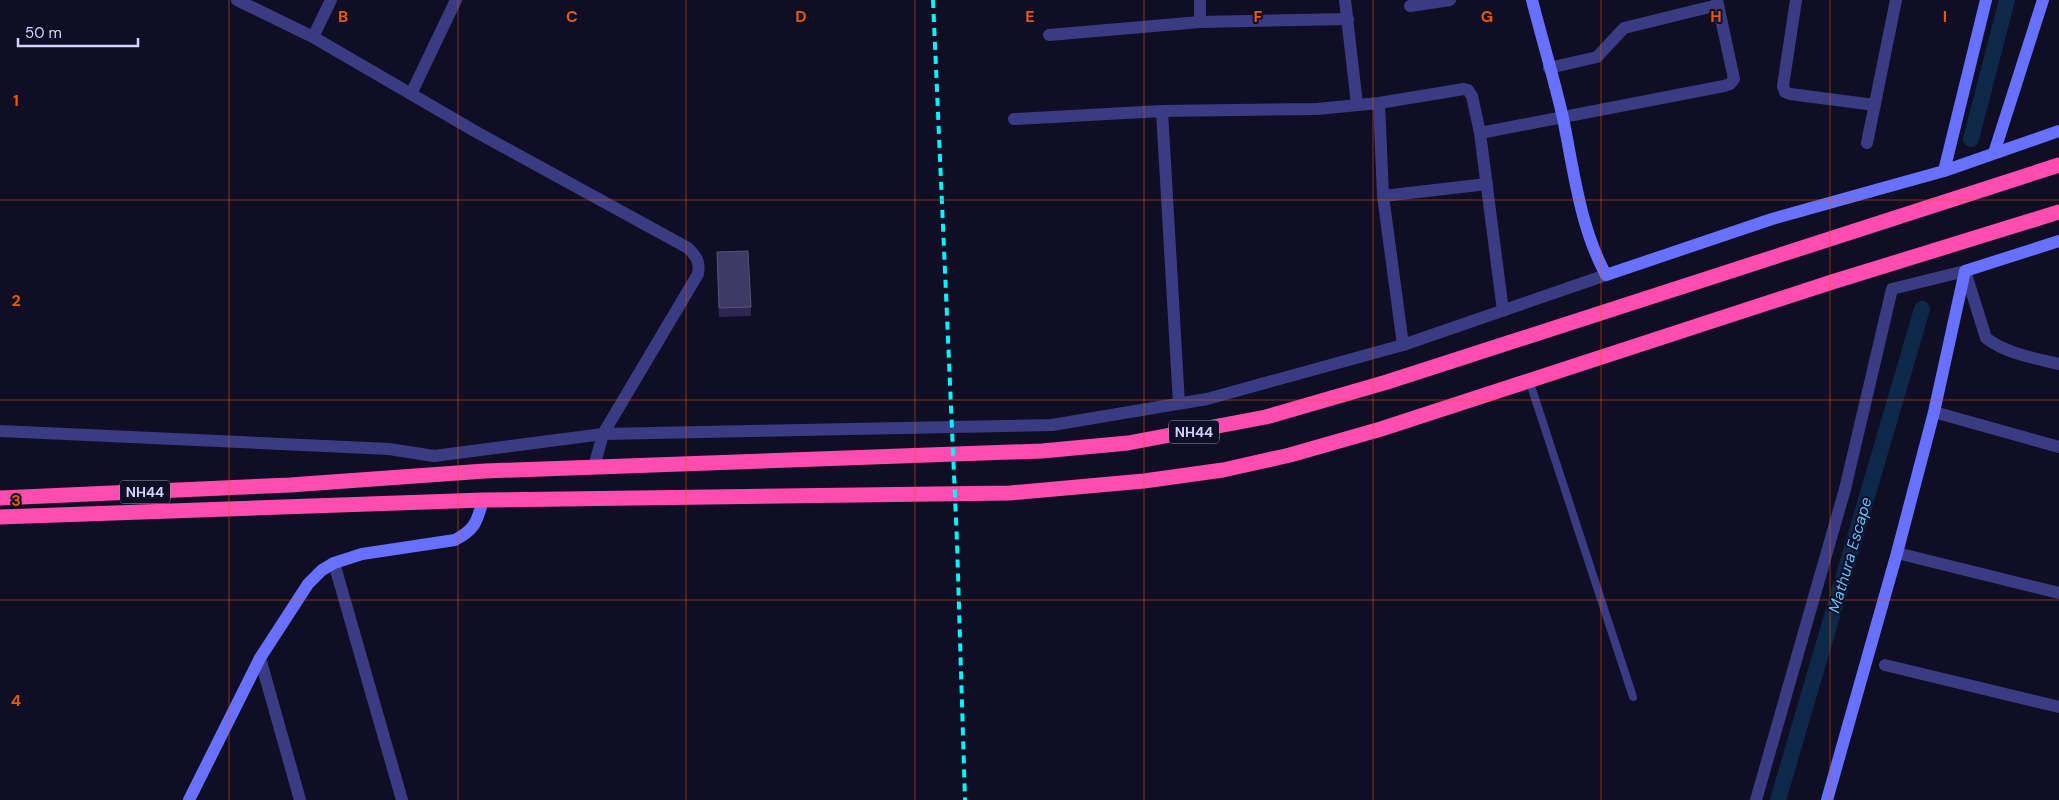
<svg xmlns="http://www.w3.org/2000/svg" width="2059" height="800" font-family="'DM Sans',sans-serif">
	<style>
		.lines { fill: none; stroke-linecap: round; stroke-linejoin: round }
		.canal { stroke: #0d2849; stroke-width: 16 }
		.lane { stroke: #393c83; stroke-width: 8 }
		.street { stroke: #393c83; stroke-width: 12 }
		.secondary { stroke: #6870ff; stroke-width: 12 }
		.highway { stroke: #ff4caf; stroke-width: 15 }
		.rail { stroke: #00f6fc; stroke-width: 4; stroke-dasharray: 8 6; stroke-linecap: butt }
		.wall { fill: #2d2752 }
		.building { fill: #3e3965; stroke: #56517d }
		.grid { fill: none; stroke: #e8590c; stroke-width: 1; stroke-opacity: 0.55 }
		.labels { text-anchor: middle; dominant-baseline: central; stroke-width: 4; stroke-linejoin: round; paint-order: stroke }
		.shield { fill: #100e24; stroke: #9896bd; stroke-width: 1 }
		.shield-label { font-size: 14px; font-weight: bold; fill: #d3d1ff }
		.water-label { font-size: 16px; font-style: italic; fill: #5fc1ff; stroke: #100e24 }
		.grid-label { font-size: 16px; text-anchor: middle; font-weight: bold; fill: #e8590c; stroke: #100e24; stroke-width: 4; stroke-linejoin: round; paint-order: stroke }
	</style>
	<rect width="100%" height="100%" fill="#100e24"/>
	<g class="lines">
		<!-- canal -->
		<path class="canal" d="M1971 139 2007 0
			M1778 800 1922 309"/>
		<!-- lane -->
		<path class="lane" d="M1529 380 1633 697"/>
		<!-- street -->
		<path class="street" d="M237 0 313 37 478 133 688 248C697 257 700 262 698 274L603 434 594 467
			M1200 0V22
			M1345 0 1357 104
			M1796 0 1783 86 1785 92 1790 94 1875 105
			M1410 6 1450 0
			M1049 35 1200 22 1348 19
			M313 37 331 0
			M1549 68 1597 57 1624 28 1718 5
			M411 94 456 0
			M1379 103 1383 196 1403 345
			M1162 111 1179 404
			M1014 119 1162 111 1317 109 1379 103 1464 89 1468 90 1472 96 1480 133 1503 311
			M1480 133 1724 86 1730 84 1734 79 1717 0
			M1867 143 1896 0
			M1383 196 1487 184
			M1934 412 2059 447
			M0 431 389 449 434 456 603 434 1052 425 1207 399 1403 345 1606 275
			M1897 553 2059 593
			M334 563 402 800
			M260 658 300 800
			M1885 665 2059 707
			M1756 800 1845 489 1892 289 1965 271 1986 338C2007 354 2034 358 2059 364"/>
		<!-- secondary -->
		<path class="secondary" d="M1532 0C1542 39 1554 79 1563 118 1574 172 1580 227 1606 275L1772 219 1944 171 2059 131
			M1994 153 2043 0
			M1944 171 1986 0
			M189 800 260 658 308 584 322 570 334 563 362 554 455 540C476 529 477 521 483 500
			M1827 800 1897 553 1934 412 1965 271 2059 241"/>
		<!-- highway -->
		<path class="highway" d="M0 498 290 485 485 471 1042 451 1128 443 1266 417 1387 382 2059 165
			M0 517 483 500 1010 493 1144 481 1223 470 1290 455 1381 429 1832 282 2059 212"/>
		<!-- rail -->
		<path class="rail" d="M933 0 957 542 965 800"/>
	</g>
	<!-- wall -->
	<path class="wall" d="M717 252 751 307V316L719 317Z"/>
	<!-- building -->
	<path class="building" d="M748 251 751 307 719 308 717 252Z"/>
	<!-- grid -->
	<path class="grid" d="M229 0V800M458 0V800M686 0V800M915 0V800M1144 0V800M1373 0V800M1601 0V800M1830 0V800M0 200H2059M0 400H2059M0 600H2059"/>
	<g class="labels">
		<!-- shield labels -->
		<g class="shield">
			<rect x="1169" y="420.5" width="50" height="23" rx="4"/>
			<rect x="120" y="480.5" width="50" height="23" rx="4"/>
		</g>
		<g class="shield-label">
			<text x="1194" y="432">NH44</text>
			<text x="145" y="492">NH44</text>
		</g>
		<!-- water labels -->
		<g class="water-label">
			<text transform="translate(1850 555) rotate(-74)">Mathura Escape</text>
		</g>
	</g>
	<g class="grid-label">
		<text x="343" y="22">B</text>
		<text x="572" y="22">C</text>
		<text x="801" y="22">D</text>
		<text x="1030" y="22">E</text>
		<text x="1258" y="22">F</text>
		<text x="1487" y="22">G</text>
		<text x="1716" y="22">H</text>
		<text x="1945" y="22">I</text>
		<text x="16" y="106">1</text>
		<text x="16" y="306">2</text>
		<text x="16" y="506">3</text>
		<text x="16" y="706">4</text>
	</g>
	<!-- scale -->
	<path d="M18 38v8h120v-8" fill="none" stroke="#d3d1ff" stroke-width="2.5"/>
	<text x="25" y="38" font-size="15" fill="#d3d1ff" stroke="#100e24" stroke-width="4" paint-order="stroke">50 m</text>
</svg>
